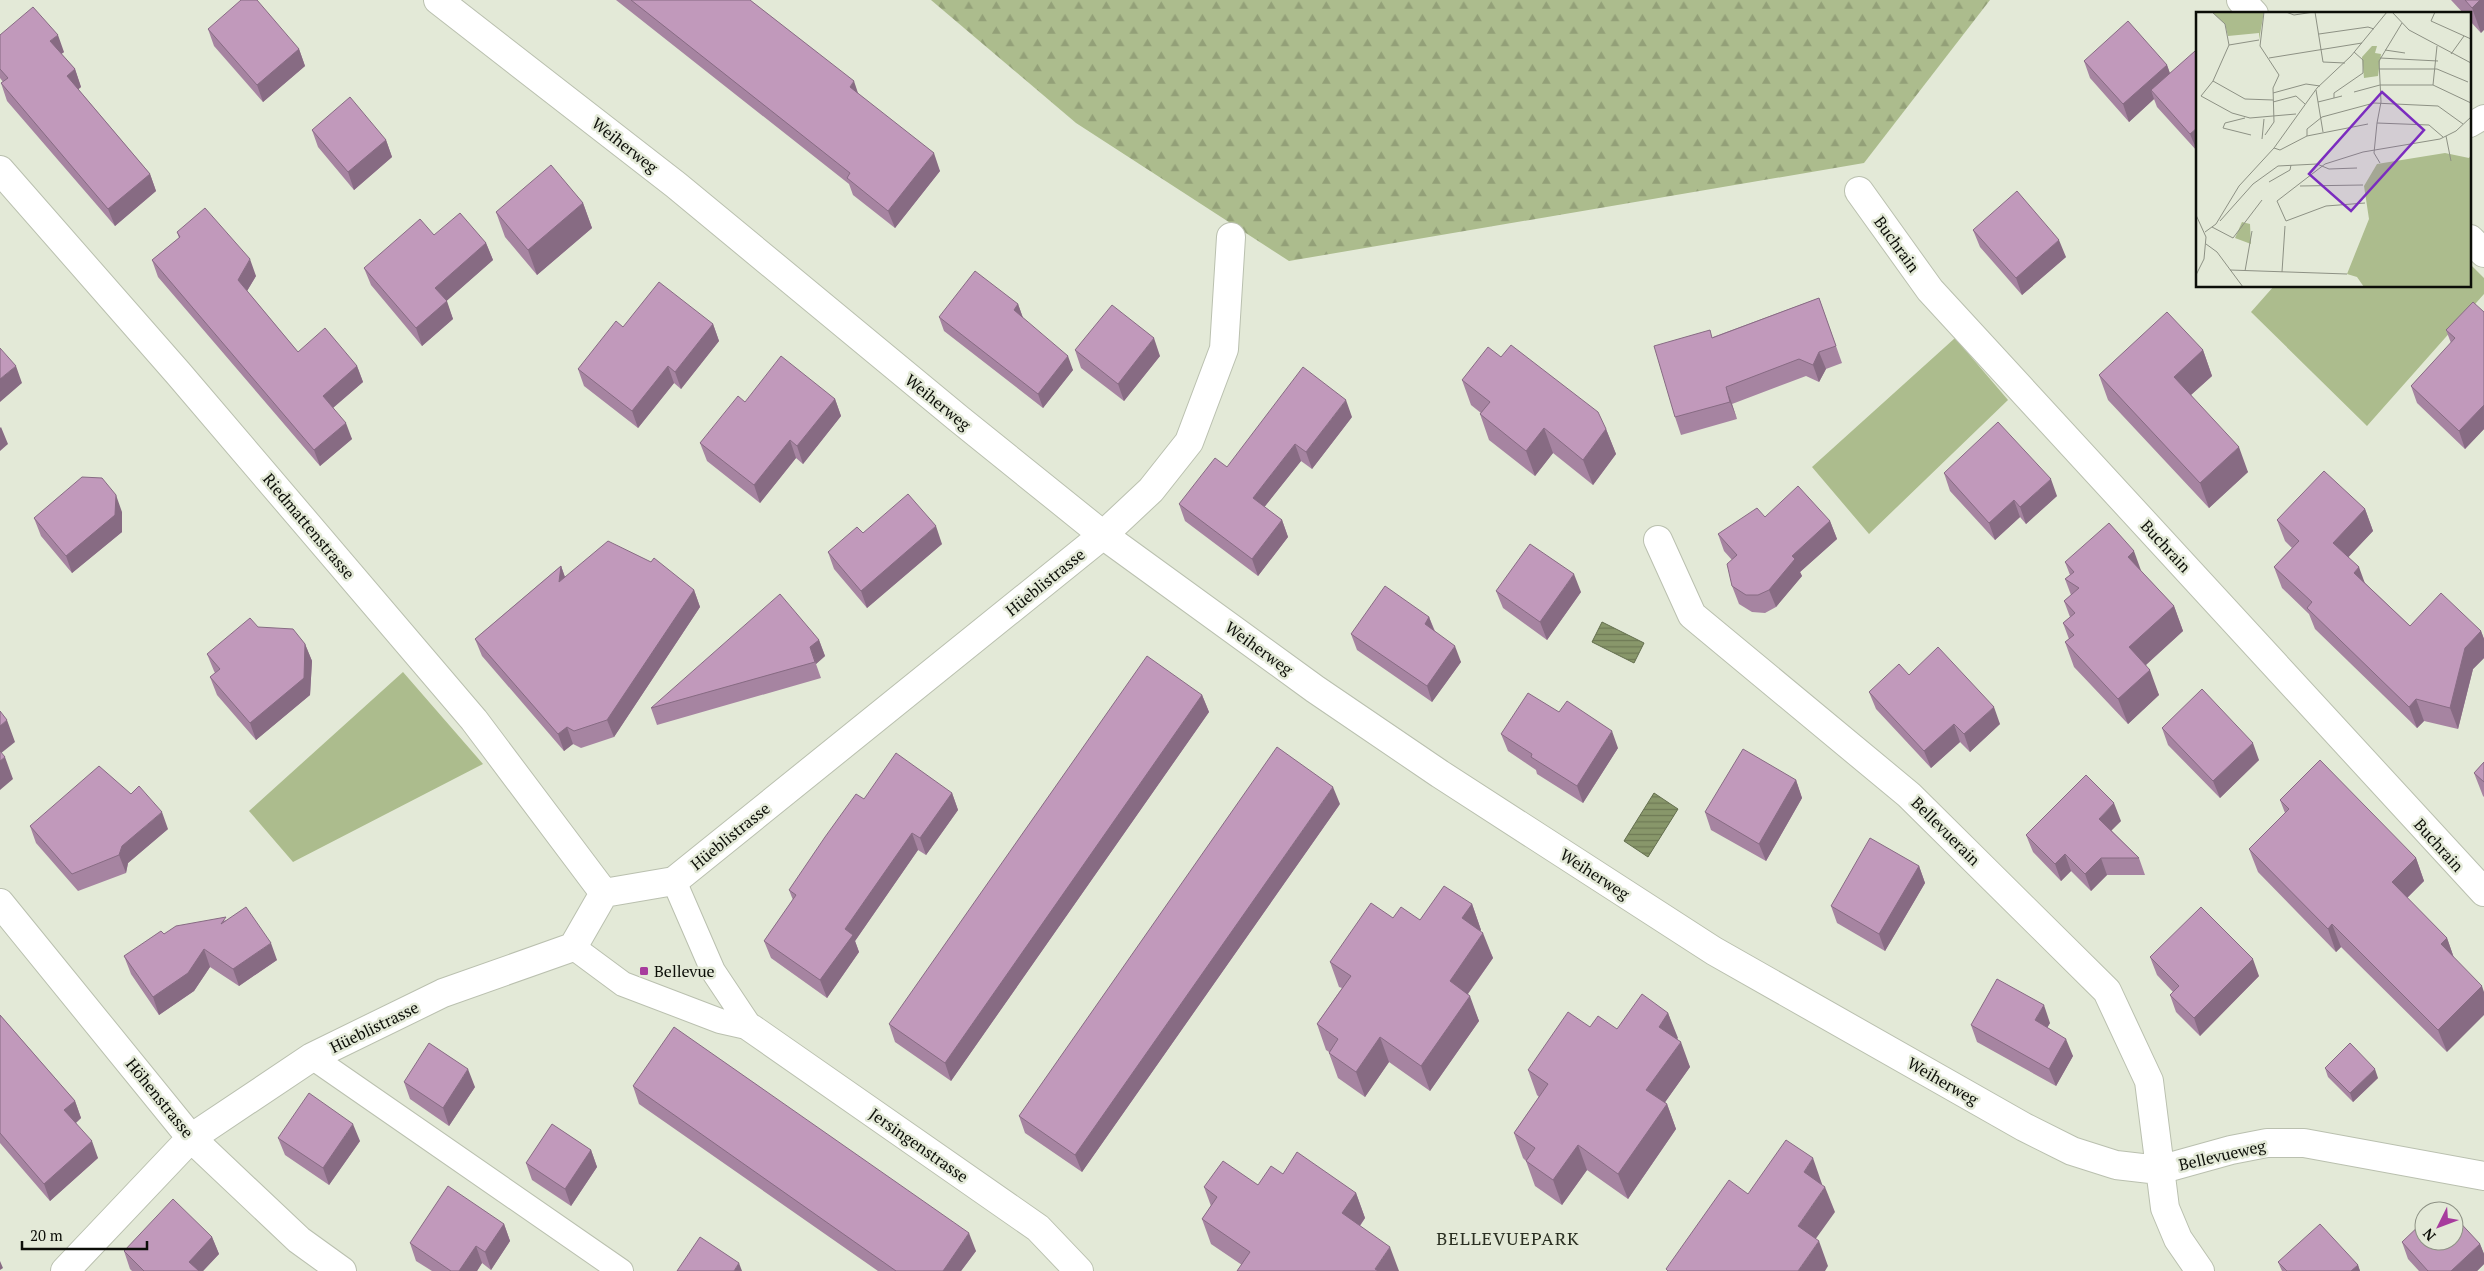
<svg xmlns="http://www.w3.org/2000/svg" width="2484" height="1271" font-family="'PT Serif',serif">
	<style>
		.green { fill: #acbc8d }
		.forest { fill: url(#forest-firs) }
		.water { fill: url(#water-rules); stroke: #636e4d }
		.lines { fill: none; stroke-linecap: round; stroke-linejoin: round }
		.lane-casing { stroke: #bac0af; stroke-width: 26 }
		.street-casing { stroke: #bac0af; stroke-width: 30 }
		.lane { stroke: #fff; stroke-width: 24 }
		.street { stroke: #fff; stroke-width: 28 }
		.wall { fill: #a684a1 }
		.shaded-wall { fill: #876b83 }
		.building { fill: #c199bb; stroke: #876b83 }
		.poi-dot { fill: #a73c9d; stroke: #e3e9d7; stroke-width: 2 }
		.labels { text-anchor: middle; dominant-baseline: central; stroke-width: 5; stroke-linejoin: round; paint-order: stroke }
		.street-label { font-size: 16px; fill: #0c0e08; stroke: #e3e9d7 }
		.poi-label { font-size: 16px; fill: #0c0e08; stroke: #e3e9d7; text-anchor: start }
		.neighbourhood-label { font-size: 18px; letter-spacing: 1px; fill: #2a2f21; stroke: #e3e9d7 }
		.inset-road { fill: none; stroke: #8d9184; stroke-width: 1 }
		.view { fill: #7b2cbf; fill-opacity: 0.15; stroke: #7b2cbf; stroke-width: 2.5 }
		.inset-edge { fill: none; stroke: #0c0e08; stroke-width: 2.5 }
	</style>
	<defs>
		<pattern id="forest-firs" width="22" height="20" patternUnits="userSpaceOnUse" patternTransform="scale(1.25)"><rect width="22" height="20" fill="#acbc8d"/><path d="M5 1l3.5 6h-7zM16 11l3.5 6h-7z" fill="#93a078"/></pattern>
		<pattern id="water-rules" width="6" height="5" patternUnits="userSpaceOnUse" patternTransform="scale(1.25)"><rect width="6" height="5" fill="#88976a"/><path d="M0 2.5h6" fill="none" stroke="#6e7a55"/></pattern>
	</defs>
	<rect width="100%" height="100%" fill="#e3e9d7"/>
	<!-- green -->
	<path class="green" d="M2470 264 2484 278V294L2367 426 2251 312 2274 286H2470Z
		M1955 338 2008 400 1869 534 1812 467Z
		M403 672 483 764 293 862 249 811Z"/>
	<!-- forest -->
	<path class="forest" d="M931 0H1990L1864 163 1289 261 1076 123Z"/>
	<!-- water -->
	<path class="water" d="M1602 622 1644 643 1634 663 1592 642Z
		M1654 793 1678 809 1648 857 1624 841Z"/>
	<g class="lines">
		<defs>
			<path id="lane" d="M2470 125 2484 117
				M674 881 713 971 751 1028
				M573 947 623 984 720 1021 751 1028
				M312 1057 621 1271"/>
			<path id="street" d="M438 0 676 185 959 419 1103 535 1315 689 1440 774 1714 951 2024 1127 2072 1151 2116 1165 2159 1170 2231 1150 2267 1143H2304L2484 1176
				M2241 0 2254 14
				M0 170 178 373 474 720 604 893
				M1859 191 1930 290 2484 892
				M2470 239 2484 253
				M1658 540 1692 615 1909 795 2107 991 2149 1081 2165 1208 2178 1239 2200 1271
				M604 893 674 881 1103 535 1151 490 1189 442 1224 349 1231 237
				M0 903 191 1138 299 1240 342 1271
				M751 1028 1038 1228 1079 1271
				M65 1271 191 1138 312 1057 443 993 573 947 604 893"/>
		</defs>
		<!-- lane casing -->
		<use href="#lane" class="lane-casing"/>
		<!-- street casing -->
		<use href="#street" class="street-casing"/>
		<!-- lane -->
		<use href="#lane" class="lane"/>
		<!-- street -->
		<use href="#street" class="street"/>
	</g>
	<!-- wall -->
	<path class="wall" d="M616 0H750L859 94 940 171 895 228 853 195 849 184Z
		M2451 0H2484L2481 33 2470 21V14H2464Z
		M208 29 299 49 305 66 263 102 214 46Z
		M0 35 64 52 61 54 75 69 81 87 78 89 150 174 156 191 115 226 7 101 1 83 3 82 0 78Z
		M2084 61 2167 65 2197 151 2157 107 2154 99 2129 122 2090 78Z
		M312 130 386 140 392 157 354 190 318 147Z
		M583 203 592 228 537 275 505 237 496 212Z
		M1973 230 2066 257 2022 295 1980 247Z
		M177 232 256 276 247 291 298 352 357 366 363 382 333 408 352 439 320 466 158 277 152 260 179 238Z
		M434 235 486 243 493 260 446 301 453 319 422 346 371 285 364 268Z
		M1819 298 1842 363 1826 369 1819 382 1806 376 1732 404 1737 419 1681 435 1675 417 1713 337Z
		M1018 304 1023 318 1073 370 1043 408 944 331 939 317Z
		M2484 312V429L2465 449 2417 403 2411 386 2451 343 2446 330Z
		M713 324 719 341 681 389 674 383 638 428 584 386 578 369 623 327Z
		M1075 350 1160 356 1124 401 1081 368Z
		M2203 350 2212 376 2191 395 2248 472 2209 508 2108 400 2099 375Z
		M1501 357 1606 429 1616 454 1593 485 1553 453 1535 476 1489 440 1480 414 1481 413 1471 405 1462 380Z
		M835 399 841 416 803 464 796 458 760 503 707 461 700 443 745 402Z
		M1352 417 1312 469 1301 461 1264 507 1282 520 1288 537 1258 576 1185 521 1179 504 1227 467Z
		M1944 473 2057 496 2026 524 2020 517 1995 540 1950 491Z
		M2365 509 2373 531 2348 557 2365 583 2410 626 2481 631 2484 639V658L2473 669 2458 729 2424 721 2417 728 2315 629 2309 614 2282 588 2274 567 2292 548 2285 541 2277 520Z
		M122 512V532L72 573 41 536 34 518Z
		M1765 517 1830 521 1837 539 1800 572 1802 576 1776 607 1765 613 1752 612 1739 604 1732 586V560L1724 551 1718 534Z
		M863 533 942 544 867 608 834 569 828 552Z
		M2065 562 2142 572 2174 606 2183 631 2146 665 2159 695 2128 724 2074 667 2065 642 2069 639 2063 623 2070 617 2064 601 2071 595 2065 579 2070 575Z
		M561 566 565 577 694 590 700 607 614 737 581 748 573 744 564 751 482 656 475 639Z
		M1496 591 1581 592 1547 640 1503 608Z
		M1429 617 1435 631 1461 662 1432 702 1357 650 1351 634Z
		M258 627 305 644 312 661 310 695 256 740 217 695 210 677 215 673 214 671 207 654Z
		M819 640 825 656 816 664 821 678 657 725 651 708Z
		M1909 675 2000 724 1970 752 1960 742 1931 768 1876 709 1869 692Z
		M1202 695 1209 712 951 1081 895 1042 889 1024Z
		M2162 728 2259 760 2220 798 2168 745Z
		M1501 734 1618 748 1583 803 1537 774 1536 770 1508 751Z
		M2484 762V797L2483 796 2474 773Z
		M1796 780 1802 798 1766 861 1711 830 1705 812Z
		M952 793 958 810 926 855 918 850 855 941 859 952 827 998 771 958 764 941 793 900 789 890 864 799Z
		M2280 800 2416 858 2424 881 2407 898 2447 938 2454 958 2447 1052 2341 947 2336 952 2258 872 2249 849 2285 813Z
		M1340 804 1082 1172 1025 1133 1019 1116Z
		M2121 821 2111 830 2139 858 2145 875H2107L2091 891 2071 871 2061 881 2033 852 2026 835Z
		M30 826 168 829 128 863 126 873 78 891 36 843Z
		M1919 866 1925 883 1885 951 1837 923 1831 906Z
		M1472 904 1481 930 1480 931 1493 958 1468 994 1479 1021 1430 1091 1389 1062 1365 1097 1338 1078 1329 1053V1052L1326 1050 1317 1024 1342 988 1339 987 1330 962 1393 918 1420 920Z
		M227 920 277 960 239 986 210 967 194 991 159 1015 131 974 124 956 164 934Z
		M2150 957 2259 976 2200 1036 2176 1012 2170 995 2173 992 2157 975Z
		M1668 1013 1677 1039 1690 1067 1665 1102 1667 1104 1676 1129 1628 1199 1587 1170 1562 1205 1535 1186 1526 1161 1523 1158 1514 1133 1539 1097 1537 1095 1528 1070 1617 1029Z
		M0 1015 75 1101 81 1118 76 1123 98 1158 50 1201 0 1143Z
		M2050 1023 2047 1028 2073 1056 2056 1086 1977 1042 1971 1025Z
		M2325 1068 2378 1078 2353 1102 2328 1077Z
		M404 1082 475 1087 449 1126 410 1099Z
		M633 1086 976 1251 961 1271H878L639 1104Z
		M278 1138 360 1141 329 1185 285 1155Z
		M591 1150 597 1167 571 1206 532 1180 526 1163Z
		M1283 1174 1356 1193 1365 1218 1360 1226 1242 1265 1211 1244 1202 1219 1211 1206 1204 1187 1258 1185Z
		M504 1224 510 1241 491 1270 482 1263 477 1271H432L416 1261 410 1243Z
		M212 1237 219 1254 203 1271H132L130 1269 124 1251Z
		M2402 1242 2480 1244 2484 1254V1264L2477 1271H2419L2408 1259Z
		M2278 1262 2358 1265 2360 1271H2282Z"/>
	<!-- shaded-wall -->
	<path class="shaded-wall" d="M2480 0H2484V30L2481 33 2472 8Z
		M58 35 64 52 56 58 50 41Z
		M299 49 305 66 263 102 257 85Z
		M2167 65 2173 82 2151 90 2154 99 2129 122 2123 104Z
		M75 69 81 87 74 93 67 76Z
		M854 81 860 99 850 87Z
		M2198 127V150L2197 151 2190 134Z
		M386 140 392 157 354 190 348 172Z
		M934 153 940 171 895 228 888 211Z
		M150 174 156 191 115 226 108 209Z
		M583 203 592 228 537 275 528 250Z
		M2059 240 2066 257 2022 295 2016 278Z
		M486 243 493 260 442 305 435 288Z
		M250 259 256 276 244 296 238 280Z
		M447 301 453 319 422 346 416 328Z
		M1018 304 1023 318 1014 310Z
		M713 324 719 341 681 389 675 372Z
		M1154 338 1160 356 1124 401 1118 384Z
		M2203 350 2212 376 2183 402 2174 377Z
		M1819 352 1826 369 1819 382 1813 365Z
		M1068 356 1073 370 1043 408 1038 394Z
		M16 366 22 383 0 402V379Z
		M357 366 363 382 328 412 323 396Z
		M668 366 674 383 638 428 632 411Z
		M1726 387 1732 404 1737 419 1730 402Z
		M835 399 841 416 803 464 797 446Z
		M1346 400 1352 417 1312 469 1306 452Z
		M2484 405V429L2465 449 2459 431Z
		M346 423 352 439 320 466 314 450Z
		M1 427 8 444 0 451V428Z
		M1544 428 1553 453 1535 476 1526 451Z
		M1606 429 1616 454 1593 485 1583 460Z
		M790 440 796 458 760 503 754 485Z
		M1295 444 1301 461 1259 514 1253 498Z
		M2239 447 2248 472 2209 508 2200 483Z
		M2051 479 2057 496 2026 524 2020 507Z
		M116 495 122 512V532L72 573 66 556Z
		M2014 500 2020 517 1995 540 1989 523Z
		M2365 509 2373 531 2341 565 2333 543Z
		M1282 520 1288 537 1258 576 1252 559Z
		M1830 521 1837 539 1800 572 1802 576 1776 607 1769 590 1792 556Z
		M936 526 942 544 867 608 861 591Z
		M2134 551 2143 576 2128 557Z
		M561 566 567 583 559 582Z
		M2359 567 2367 589 2354 573Z
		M1574 574 1581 592 1547 640 1540 622Z
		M694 590 700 607 614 737 607 720Z
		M2174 606 2183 631 2138 672 2129 647Z
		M1429 617 1435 633 1425 624Z
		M2481 631 2484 639V658L2473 669 2458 729 2450 708 2465 648Z
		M819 640 825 656 816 664 810 647Z
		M305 644 312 661 310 695 256 740 250 723Z
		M1455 646 1461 662 1432 702 1427 686Z
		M2150 670 2159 695 2128 724 2118 699Z
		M1202 695 1209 712 951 1081 945 1063Z
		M2416 699 2424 721 2417 728 2409 707Z
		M1994 707 2000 724 1970 752 1964 734Z
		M7 720 15 742 0 754V726Z
		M1954 724 1960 742 1931 768 1924 751Z
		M567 727 573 744 564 751 558 734Z
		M1612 731 1618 748 1583 803 1577 786Z
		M2253 743 2259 760 2220 798 2213 781Z
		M5 757 13 779 0 790V761Z
		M1796 780 1802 798 1766 861 1759 844Z
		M1333 787 1340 804 1082 1172 1075 1155Z
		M952 793 958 810 926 855 920 838Z
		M2114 803 2121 821 2106 836 2099 819Z
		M162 812 168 829 128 863 126 873 119 855 122 846Z
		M912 833 918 850 855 941 859 952 827 998 820 980 845 929Z
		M2065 854 2071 871 2061 881 2055 864Z
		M2101 858 2107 875 2091 891 2085 874Z
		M2416 858 2424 881 2400 905 2392 882Z
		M1919 866 1925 883 1885 951 1879 934Z
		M1472 904 1481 930 1471 943 1462 918Z
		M2332 924 2341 947 2336 952 2328 929Z
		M1483 933 1493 958 1459 1006 1450 981Z
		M2447 938 2455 961 2441 944Z
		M271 943 277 960 239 986 233 969Z
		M204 949 210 967 194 991 159 1015 153 997Z
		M2253 959 2259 976 2200 1036 2194 1018Z
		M2482 986 2484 992V1015L2447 1052 2438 1030Z
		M1470 996 1479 1021 1430 1091 1421 1066Z
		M2044 1005 2050 1023 2041 1038 2035 1020Z
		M1668 1013 1678 1038 1668 1052 1659 1027Z
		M1380 1037 1389 1062 1365 1097 1356 1072Z
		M2066 1039 2073 1056 2056 1086 2049 1069Z
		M1681 1042 1690 1067 1656 1115 1646 1090Z
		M468 1069 475 1087 449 1126 443 1108Z
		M2375 1069 2378 1078 2353 1102 2350 1093Z
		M75 1101 81 1118 71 1127 64 1110Z
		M1667 1104 1676 1129 1628 1199 1618 1174Z
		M353 1124 360 1141 329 1185 323 1168Z
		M92 1141 98 1158 50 1201 44 1184Z
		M1578 1145 1587 1170 1562 1205 1553 1180Z
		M591 1150 597 1167 571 1206 565 1189Z
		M1813 1158 1822 1184 1813 1197 1804 1172Z
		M1825 1187 1835 1212 1807 1251 1798 1226Z
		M1356 1193 1365 1218 1351 1238 1342 1213Z
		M504 1224 510 1241 491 1270 485 1252Z
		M969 1233 976 1251 961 1271H943Z
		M212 1237 219 1254 203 1271H192L189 1262Z
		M1819 1241 1828 1266 1825 1271H1798Z
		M2480 1244 2484 1254V1264L2477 1271H2451Z
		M476 1246 482 1263 477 1271H459Z
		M1390 1247 1399 1271H1376L1375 1269Z
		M0 1261 3 1268 0 1270Z
		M739 1263 742 1271H734Z
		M2358 1265 2360 1271H2351Z"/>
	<!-- building -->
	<path class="building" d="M241 0H257L299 49 257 85 208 29Z
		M631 0H750L854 81 850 87 934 153 888 211 847 178 850 173Z
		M2465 0H2480L2472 8Z
		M33 7 58 35 50 41 75 69 67 76 150 174 108 209 1 83 8 78 0 69V35Z
		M2128 21 2167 65 2123 104 2084 61Z
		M2195 51 2198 54V127L2190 134 2151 90Z
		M350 97 386 140 348 172 312 130Z
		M551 165 583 203 528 250 496 212Z
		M2017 191 2059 240 2016 278 1973 230Z
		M205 208 250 259 238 280 298 352 325 328 357 366 323 396 346 423 314 450 152 260 180 237 177 232Z
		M460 213 486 243 435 288 447 301 416 328 364 268 420 219 434 235Z
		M975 271 1018 304 1014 310 1068 356 1038 394 939 317Z
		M659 282 713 324 675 372 668 366 632 411 578 369 616 321 623 327Z
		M1819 298 1836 346 1819 352 1813 365 1799 359 1726 387 1730 402 1675 417 1654 346 1710 330 1712 338Z
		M2473 302 2484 312V405L2459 431 2411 386 2455 338 2446 330Z
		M1112 305 1154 338 1118 384 1075 350Z
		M2167 312 2203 350 2174 377 2239 447 2200 483 2099 375Z
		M1511 345 1598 412 1606 429 1583 460 1544 428 1526 451 1480 414 1490 402 1462 380 1488 347 1501 357Z
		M0 348 16 366 0 379Z
		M781 356 835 399 797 446 790 440 754 485 700 443 738 396 745 402Z
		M1303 367 1346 400 1306 452 1295 444 1253 498 1282 520 1252 559 1179 504 1215 458 1227 467Z
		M1998 422 2051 479 2020 507 2014 500 1989 523 1944 473Z
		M2324 471 2365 509 2333 543 2359 567 2354 573 2410 626 2441 593 2481 631 2465 648 2450 708 2416 699 2409 707 2307 608 2312 602 2274 567 2299 541 2277 520Z
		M82 477 102 478 116 495 115 515 66 556 34 518Z
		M1798 486 1830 521 1792 556 1795 559 1769 590 1758 595H1746L1732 586 1727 564 1737 555 1718 534 1757 508 1765 517Z
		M908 494 936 526 861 591 828 552 857 527 863 533Z
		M2109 523 2134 551 2128 557 2174 606 2129 647 2150 670 2118 699 2065 642 2074 635 2063 623 2075 613 2064 601 2079 588 2065 579 2074 572 2065 562Z
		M608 541 651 562 654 558 694 590 607 720 574 731 567 727 558 734 475 639 561 566 559 582Z
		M1530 544 1574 574 1540 622 1496 591Z
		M1385 586 1429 617 1425 624 1455 646 1427 686 1351 634Z
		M780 594 819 640 810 647 815 662 651 708Z
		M250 618 258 627 293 629 305 644 304 678 250 723 210 677 220 669 207 654Z
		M1938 647 1994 707 1964 734 1954 724 1924 751 1869 692 1899 664 1909 675Z
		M1147 656 1202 695 945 1063 889 1024Z
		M2202 689 2253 743 2213 781 2162 728Z
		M1528 693 1559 712 1567 701 1612 731 1577 786 1531 757 1532 754 1501 734Z
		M0 711 7 720 0 726Z
		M1277 747 1333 787 1075 1155 1019 1116Z
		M1743 749 1796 780 1759 844 1705 812Z
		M0 751 5 757 0 761Z
		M896 753 952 793 920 838 912 833 845 929 853 935 820 980 764 941 796 895 789 890 825 837 856 794 864 799Z
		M2320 760 2416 858 2392 882 2447 938 2441 944 2482 986 2438 1030 2332 924 2328 929 2249 849 2289 809 2280 800Z
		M2484 762V782L2474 773Z
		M99 766 131 794 139 786 162 812 122 846 119 855 72 874 30 826Z
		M2086 775 2114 803 2099 819 2139 858H2101L2085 874 2065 854 2055 864 2026 835Z
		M1870 838 1919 866 1879 934 1831 906Z
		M1444 886 1472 904 1462 918 1483 933 1450 981 1470 996 1421 1066 1380 1037 1356 1072 1329 1053 1338 1039 1317 1024 1351 976 1330 962 1371 903 1393 918 1401 907 1420 920Z
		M246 907 271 943 233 969 204 949 188 973 153 997 124 956 161 931 164 934 176 926 226 917 221 924Z
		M2201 907 2253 959 2194 1018 2170 995 2179 986 2150 957Z
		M1997 979 2044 1005 2035 1020 2066 1039 2049 1069 1971 1025Z
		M1642 994 1668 1013 1659 1027 1681 1042 1646 1090 1667 1104 1618 1174 1578 1145 1553 1180 1526 1161 1535 1148 1514 1133 1548 1084 1528 1070 1568 1012 1590 1027 1598 1016 1617 1029Z
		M0 1015 75 1101 64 1110 92 1141 44 1184 0 1133Z
		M674 1027 969 1233 943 1271H896L633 1086Z
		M429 1043 468 1069 443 1108 404 1082Z
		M2350 1043 2375 1069 2350 1093 2325 1068Z
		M309 1093 353 1124 323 1168 278 1138Z
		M552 1124 591 1150 565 1189 526 1163Z
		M1786 1140 1813 1158 1804 1172 1825 1187 1798 1226 1819 1241 1798 1271H1668L1666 1269 1729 1180 1748 1194Z
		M1297 1152 1356 1193 1342 1213 1390 1247 1375 1269 1378 1271H1237L1250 1252 1202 1219 1217 1197 1204 1187 1223 1161 1258 1185 1271 1166 1283 1174Z
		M448 1186 504 1224 485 1252 476 1246 459 1271H451L410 1243Z
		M173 1199 212 1237 189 1262 199 1271H144L124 1251Z
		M2443 1204 2450 1211H2435Z
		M2454 1216 2480 1244 2451 1271H2428L2402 1242 2424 1221V1241H2454Z
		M2320 1224 2358 1265 2351 1271H2287L2278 1262Z
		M700 1237 739 1263 734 1271H677Z"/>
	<!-- markers -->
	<rect class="poi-dot" x="639" y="966" width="10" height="10" rx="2.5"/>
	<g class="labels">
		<!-- street labels -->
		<g class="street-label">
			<text transform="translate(625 145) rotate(38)">Weiherweg</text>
			<text transform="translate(1897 244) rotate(54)">Buchrain</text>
			<text transform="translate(938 402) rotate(39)">Weiherweg</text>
			<text transform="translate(309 526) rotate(50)">Riedmattenstrasse</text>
			<text transform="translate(2166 546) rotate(47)">Buchrain</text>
			<text transform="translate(1045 582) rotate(-39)">Hüeblistrasse</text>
			<text transform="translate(1259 648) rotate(36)">Weiherweg</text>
			<text transform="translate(1946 831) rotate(45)">Bellevuerain</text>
			<text transform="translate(730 836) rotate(-39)">Hüeblistrasse</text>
			<text transform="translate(2439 845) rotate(48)">Buchrain</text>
			<text transform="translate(1595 874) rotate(33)">Weiherweg</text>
			<text transform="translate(374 1027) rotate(-26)">Hüeblistrasse</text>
			<text transform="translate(1943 1081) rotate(30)">Weiherweg</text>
			<text transform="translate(160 1098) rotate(51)">Höhenstrasse</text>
			<text transform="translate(919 1145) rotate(35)">Jersingenstrasse</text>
			<text transform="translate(2222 1155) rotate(-13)">Bellevueweg</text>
		</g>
		<!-- poi labels -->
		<g class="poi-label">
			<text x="654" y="971">Bellevue</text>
		</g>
		<!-- neighbourhood labels -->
		<g class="neighbourhood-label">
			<text x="1508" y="1238">BELLEVUEPARK</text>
		</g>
	</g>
	<!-- overview -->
	<g transform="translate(2196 12)">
		<rect width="275" height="275" fill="#e3e9d7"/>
		<path d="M68 0 63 28V21L32 24 29 12 17 1ZM176 34H181L179 41 185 42 182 64 168 66 166 45ZM46 210 54 212 55 232 39 226Z" fill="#acbc8d"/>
		<path d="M249 141 273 146 275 143V275H168L161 265 151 262 173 207 168 174 181 152Z" fill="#acbc8d"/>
		<path class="inset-road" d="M16 0 29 12 33 33 17 69 5 84 36 101 54 106 100 102M68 0 64 34 83 63 77 76 78 110 69 123M90 0 98 3 118 0M119 0 127 50 149 51M196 0 213 18 275 51M239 0 235 9 275 27M123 22 172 15 178 17M33 33 63 28M189 38 209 41M255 42 268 24M73 46 166 31M184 46 242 49M183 57H241L272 70M17 69 49 87 77 88M237 73 241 34M120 78 127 120M158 80 184 73H237L275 91M77 81 110 72 124 74M138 86V81L167 61V48L158 40M77 90 100 84 109 92M122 90 146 84M49 106 29 111 27 116 55 123M181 111 185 90 183 49 206 11M181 111 233 113 247 125M181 111 178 141 184 151M111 124V117L126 105 178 91 242 94 267 112M250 124 255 149M66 127 68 107M78 136 84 138 111 124 172 112M73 170 94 158 95 153M104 174 167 173M169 191 130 194 90 209 81 189 129 152 167 140 244 127 260 119 275 105M0 203 10 225 8 247 0 263M24 209 57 172 82 154 121 152 133 157 161 156M16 215 37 226 66 188M9 220 20 212 43 174 78 136 121 76 155 44 191 0M10 232 21 240 47 275M34 258 151 262M49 259 56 219M86 260 89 214"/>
		<path class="view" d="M186 80 228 118 155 199 113 162Z"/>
		<rect width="275" height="275" class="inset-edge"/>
	</g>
	<!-- north arrow -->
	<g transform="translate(2439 1226) rotate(228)"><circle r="24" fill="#e3e9d7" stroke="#8d9184"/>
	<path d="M0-4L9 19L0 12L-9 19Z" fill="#a73c9d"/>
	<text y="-8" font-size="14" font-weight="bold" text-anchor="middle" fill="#0c0e08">N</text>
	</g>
	<!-- scale -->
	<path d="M22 1241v8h125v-8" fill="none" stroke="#0c0e08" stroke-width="2.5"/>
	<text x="30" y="1241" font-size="15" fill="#0c0e08" stroke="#e3e9d7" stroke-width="4" paint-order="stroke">20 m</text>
</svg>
